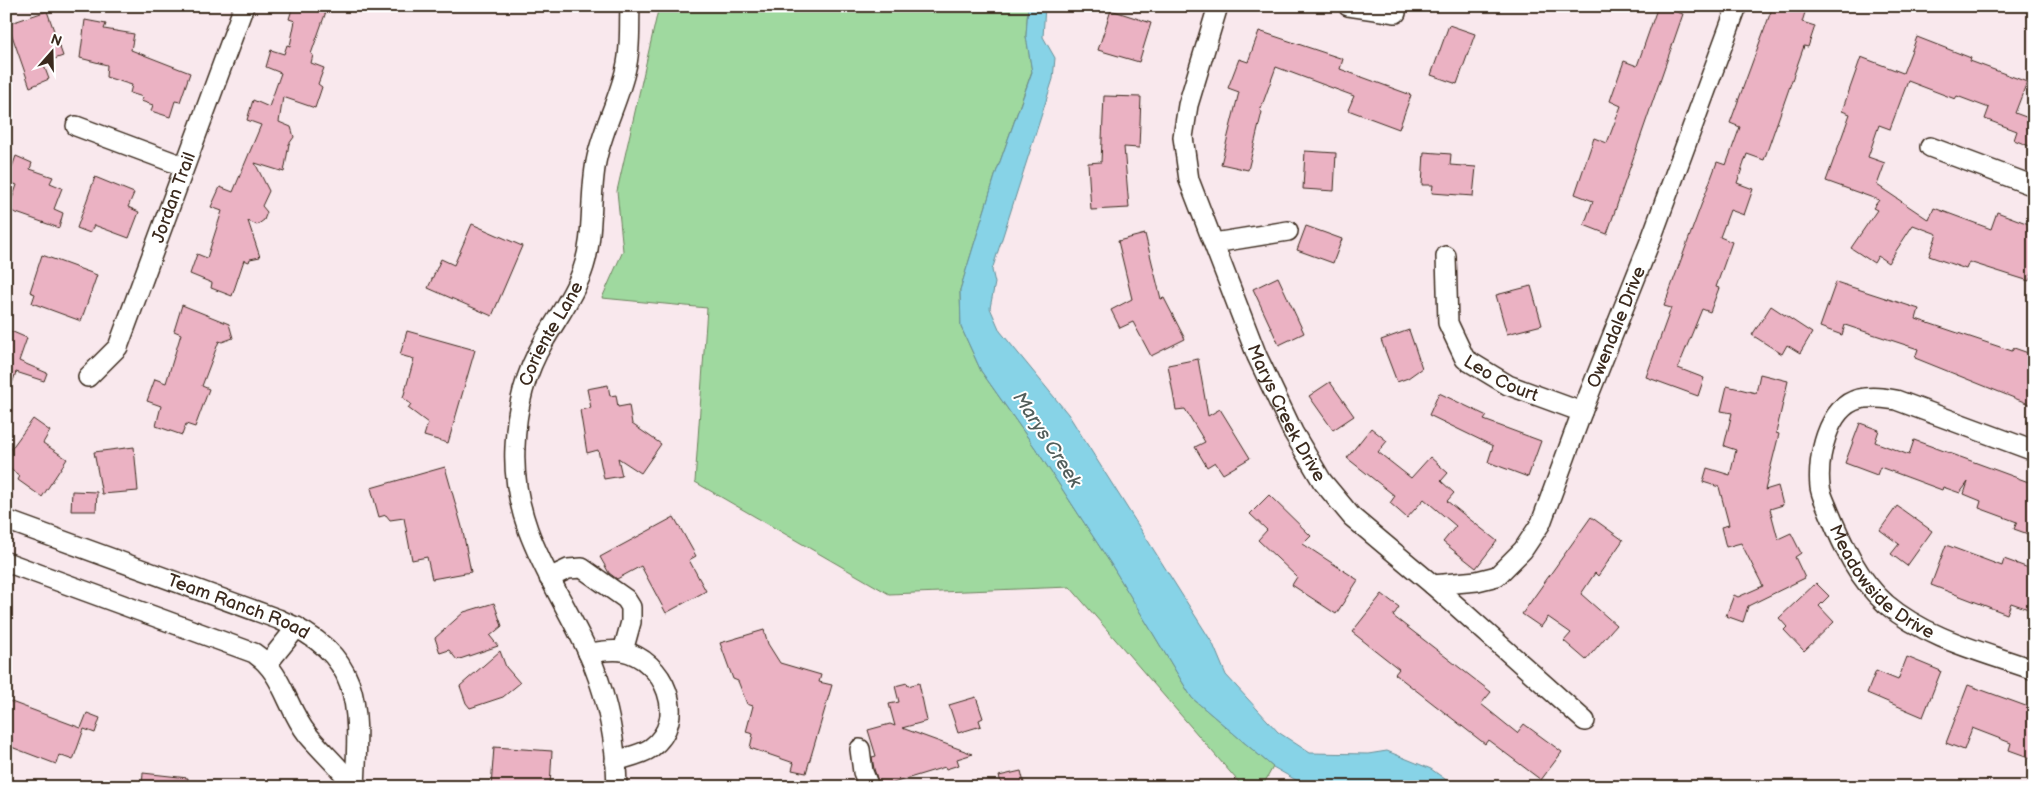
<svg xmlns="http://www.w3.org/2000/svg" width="2040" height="793" font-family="'Balsamiq Sans',sans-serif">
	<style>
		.green { fill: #9fd99f; stroke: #6d825e }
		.water { fill: #87d3e7; stroke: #698f97 }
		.building { fill: #ebb2c3; stroke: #3b2a1e }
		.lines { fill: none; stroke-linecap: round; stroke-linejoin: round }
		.minor-casing { stroke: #3b2a1e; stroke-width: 22 }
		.minor { stroke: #fff; stroke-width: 19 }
		.labels { text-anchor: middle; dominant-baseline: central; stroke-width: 4; stroke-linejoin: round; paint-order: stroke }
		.street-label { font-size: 18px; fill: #3b2a1e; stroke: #fff }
		.water-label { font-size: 19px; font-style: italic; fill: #525d5a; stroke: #fff }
	</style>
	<rect width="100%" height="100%" fill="#f9e8ed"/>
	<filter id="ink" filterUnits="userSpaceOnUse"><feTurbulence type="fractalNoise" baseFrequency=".02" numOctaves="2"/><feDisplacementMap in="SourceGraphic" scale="10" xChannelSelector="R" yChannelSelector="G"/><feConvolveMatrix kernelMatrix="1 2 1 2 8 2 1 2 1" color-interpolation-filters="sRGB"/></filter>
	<g filter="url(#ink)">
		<!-- green -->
		<path class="green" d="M659 6H1028L1026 36 1032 71 996 173 960 290 961 327 981 371 1038 452 1111 564 1192 698 1273 767 1262 787H1243L1070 587 889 594 695 482 707 308 602 298 623 251 617 191Z"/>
		<!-- water -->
		<path class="water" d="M1028 6H1045L1043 37 1055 58 1053 79 992 270 995 283 990 308 1000 331 1068 414 1213 644 1226 675 1278 732 1310 753 1368 754 1387 751 1431 769 1456 787H1308L1273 767 1192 698 1111 564 1038 452 981 371 961 327 960 290 996 173 1032 72 1026 36Z"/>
		<!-- building -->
		<path class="building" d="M293 6H328L311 54 313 55 311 63 324 68 318 84 322 87 315 108 283 97 279 122 291 127 294 137 289 144 284 172 255 163 269 191 262 206 267 212 264 220 257 225 248 221 260 257 250 259 249 262 244 260 232 296 211 288 212 283 190 274 197 254 207 258 222 211 211 207 220 187 233 192 261 125 247 120 253 100 269 107 281 73 266 67 271 50 284 54 287 45 290 46 295 21 289 19Z
			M1658 6 1683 14 1607 234 1584 225 1593 201 1575 194 1594 138 1607 143 1621 106 1610 101 1624 61 1637 66Z
			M1773 6H1807L1802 22 1815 26 1808 47 1804 46 1764 160 1747 154 1737 183 1753 189 1744 215 1730 210 1720 237 1732 242 1716 287 1719 288 1710 312 1702 309 1678 368 1704 378 1698 396 1646 377 1671 308 1664 306 1717 162 1726 165 1740 127 1730 123Z
			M1111 10 1151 23 1139 62 1098 50Z
			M47 11 63 56 43 63 49 79 30 87 8 24Z
			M85 20 106 24 104 29 134 34 131 50 190 73 180 102 175 101 170 117 151 111 153 105 141 101 143 97 130 93 132 85 106 77 107 65 80 58Z
			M1449 25 1475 34 1457 84 1431 75Z
			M1259 31 1343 59 1340 69 1411 95 1399 129 1348 110 1354 96 1276 67 1260 111 1262 112 1248 170 1221 164 1239 92 1228 88 1239 59 1248 62Z
			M1917 37 1971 58 1970 61 2027 82 2015 113 2034 120V148L2014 140 2017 131 1985 119 1989 108 1957 96 1955 99 1908 81 1890 129 1879 125 1868 157 1885 163 1877 185 1929 220 1934 208 1991 229 1997 212 2034 226V267L2029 281 1969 262 1966 269 1929 256 1937 234 1913 225 1888 263 1878 256 1874 263 1851 248 1877 210 1873 208 1879 200 1826 181 1850 114 1842 111 1861 57 1903 73Z
			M1104 96 1141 97 1139 148 1124 147 1129 208 1091 210 1088 163 1101 162Z
			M1305 151 1336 153 1334 191 1303 189Z
			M1424 152 1451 154 1450 165 1476 167 1473 196 1432 193 1433 185H1422Z
			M16 156 32 163 30 169 53 177 50 183 62 188 54 209 63 213 59 228 8 210 17 185 7 181Z
			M95 177 134 193 128 207 139 212 129 238 94 225 90 233 77 228Z
			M472 224 522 246 492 316 428 288 441 259 454 265Z
			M1306 226 1342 239 1333 263 1297 250Z
			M1145 234 1161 299 1164 298 1185 339 1151 356 1133 322 1120 328 1111 310 1132 299 1118 241Z
			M42 255 97 275 81 321 32 303 35 294 30 292Z
			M1278 277 1304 333 1279 345 1253 289Z
			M1836 282 1919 309 1916 319 2012 351 2014 348 2034 355V406L1915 358 1918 349 1845 325 1842 335 1820 327Z
			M1531 286 1542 325 1507 334 1496 295Z
			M182 305 229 324 233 338 222 342 219 341 202 386 209 389 195 427 186 424 182 435 156 426 161 406 147 401 155 379 166 383 181 334 174 331Z
			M1771 306 1812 333 1800 353 1787 345 1782 354 1752 335Z
			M6 329 27 338 19 361 47 373 44 381 16 372 9 393 6 392Z
			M1409 330 1422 368 1408 378 1397 382 1381 340Z
			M407 331 475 350 448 443 424 436 428 423 408 408 411 404 403 398 414 359 400 355Z
			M1198 359 1208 416 1220 409 1250 458 1223 474 1215 462 1207 467 1195 447 1205 442 1185 409 1176 410 1168 365Z
			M1760 374 1788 381 1776 433 1779 434 1765 490 1778 486 1783 505 1770 509 1778 539 1791 533 1801 553 1795 557 1805 578 1748 606 1743 622 1726 616 1734 595 1738 597 1763 586 1741 543 1726 547 1721 527 1729 525 1719 487 1703 482 1707 468 1730 475 1736 450 1724 446 1732 413 1721 411 1727 386 1756 393Z
			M1330 382 1354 416 1333 430 1309 396Z
			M608 385 610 396 616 395 618 407 629 405 632 424 661 444 641 473 618 458 622 476 604 479 598 450 587 453 580 410 591 408 587 389Z
			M1439 393 1487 416 1484 420 1541 441 1528 477 1488 462 1493 446 1429 415Z
			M33 419 50 431 43 443 67 459 42 497 18 480 20 476 6 466V456Z
			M1860 423 1879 430 1875 442 1909 455 1914 440 2034 484V518L2028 534 2014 529 2017 522 1979 508 1981 501 1964 494 1968 482 1960 493 1943 487 1942 490 1880 467 1877 475 1845 463Z
			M1371 428 1387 441 1378 452 1411 478 1430 457 1448 473 1441 481 1454 493 1447 501 1497 541 1476 568 1443 542 1456 526 1424 499 1407 518 1390 503 1395 496 1347 458Z
			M134 447 138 491 102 494 94 452Z
			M445 467 462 527 471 572 432 579 427 557 412 560 404 518 390 520 386 515 379 517 371 488Z
			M72 491 97 492 96 511H71Z
			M1269 495 1311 536 1303 544 1358 580 1336 614 1292 585 1297 577 1258 540 1267 530 1250 514Z
			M1897 506 1932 531 1907 566 1891 554 1899 544 1880 530Z
			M674 517 696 556 689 560 706 591 666 613 641 566 617 579 609 573 600 557Z
			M1591 517 1623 540 1598 576 1595 573 1581 594 1616 625 1586 660 1564 641 1571 633 1548 617 1541 627 1522 614Z
			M1946 545 2002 566 2004 559 2034 570V611L2011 603 2007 614 1931 585Z
			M1816 583 1829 596 1819 606 1834 622 1804 651 1784 630 1787 627 1779 618Z
			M1382 594 1399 607 1393 616 1491 692 1481 704 1517 733 1524 724 1562 752 1541 780 1488 740 1485 744 1395 674 1399 669 1352 632Z
			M494 603 502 626 490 636 498 646 457 660 449 650 440 653 435 638 464 612Z
			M764 630 768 644 780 663 821 675 819 682 832 685 806 773 792 770 794 763 750 748 753 734 746 732 753 706 747 704 738 681 733 679 720 643Z
			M500 651 506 667 520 683 503 697 470 708 466 703 460 686Z
			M1907 657 1941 671 1923 717 1867 693 1876 671 1898 680Z
			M907 683 908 686 919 683 927 721 902 728 973 754 957 759 959 765 946 769 945 767 880 787 874 769 872 757 876 756 868 730 890 724 895 726 889 704 899 702 895 686Z
			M1968 685 2034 709V759L2009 750 2011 743 1972 728 1964 750 1946 743Z
			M976 697 983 718 979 720 981 726 958 733 949 705Z
			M6 700 81 728 87 713 100 718 95 733 84 729 73 760 59 755 56 764 6 745Z
			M494 747 552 751 550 787H491Z
			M1021 771 1025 787H1002L999 776Z
			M143 773 188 778 187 787H142Z"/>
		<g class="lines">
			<defs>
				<g id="minor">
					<path id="s1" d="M1218 6 1188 105 1183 137 1189 180 1257 356 1293 432 1322 481 1352 517 1433 585 1585 721"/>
					<path d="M1348 6 1396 13"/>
					<path d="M76 126 183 166"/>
					<path d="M1930 147 2034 186"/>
					<path d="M1214 243 1288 231"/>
					<path id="s2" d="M1446 256 1448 323 1465 359 1508 385 1582 412"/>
					<path id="s3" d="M88 377 118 347 244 6"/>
					<path id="s4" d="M2034 451 1896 400C1884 398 1871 396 1859 399 1827 407 1817 459 1820 487 1821 495 1826 504 1829 512 1843 546 1858 579 1886 604 1927 639 1984 652 2034 670"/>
					<path id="s5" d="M6 520 278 619C364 655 359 705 355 787"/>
					<path d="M6 562 254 653C284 673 286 708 308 735 323 753 341 768 354 787"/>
					<path d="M549 578 568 569 582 568 626 599 631 607V622L623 651"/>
					<path id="s6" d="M1433 585 1477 581 1497 576 1523 550 1541 523 1582 412 1651 239 1737 6"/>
					<path d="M588 653C599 652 611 649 622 651 664 659 690 719 651 748 641 755 627 757 615 761"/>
					<path d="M268 663 297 627"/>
					<path d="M860 749 863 772 869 787"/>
					<path id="s7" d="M617 787C616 741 606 692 587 650 555 582 511 527 515 447 516 410 525 373 544 341 557 318 573 297 582 272 595 237 589 199 596 162 602 130 619 100 626 68 631 48 629 27 630 6"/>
				</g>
			</defs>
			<!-- minor casing -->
			<use href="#minor" class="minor-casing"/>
			<!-- minor -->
			<use href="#minor" class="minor"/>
		</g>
	</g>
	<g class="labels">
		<!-- street labels -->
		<g class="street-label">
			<text stroke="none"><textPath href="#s3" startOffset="202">Jordan Trail</textPath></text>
			<text stroke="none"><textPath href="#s6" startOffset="344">Owendale Drive</textPath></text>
			<text stroke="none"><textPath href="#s7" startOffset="480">Coriente Lane</textPath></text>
			<text stroke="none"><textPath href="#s2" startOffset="148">Leo Court</textPath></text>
			<text stroke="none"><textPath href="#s1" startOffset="432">Marys Creek Drive</textPath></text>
			<text stroke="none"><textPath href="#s4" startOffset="404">Meadowside Drive</textPath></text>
			<text stroke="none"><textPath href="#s5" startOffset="248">Team Ranch Road</textPath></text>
		</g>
		<!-- water labels -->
		<g class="water-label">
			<text transform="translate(1047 440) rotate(57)">Marys Creek</text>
		</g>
	</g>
	<!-- margin -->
	<rect width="2040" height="793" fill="none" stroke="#fff" stroke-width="25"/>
	<rect x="12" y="12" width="2015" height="768" fill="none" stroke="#3b2a1e" stroke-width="2" filter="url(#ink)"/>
	<!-- north arrow -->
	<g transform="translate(52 52) rotate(20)" stroke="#ffffff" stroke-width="4" paint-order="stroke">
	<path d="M0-4L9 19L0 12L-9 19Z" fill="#3b2a1e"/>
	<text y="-8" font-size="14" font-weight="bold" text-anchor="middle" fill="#3b2a1e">N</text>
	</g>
</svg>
